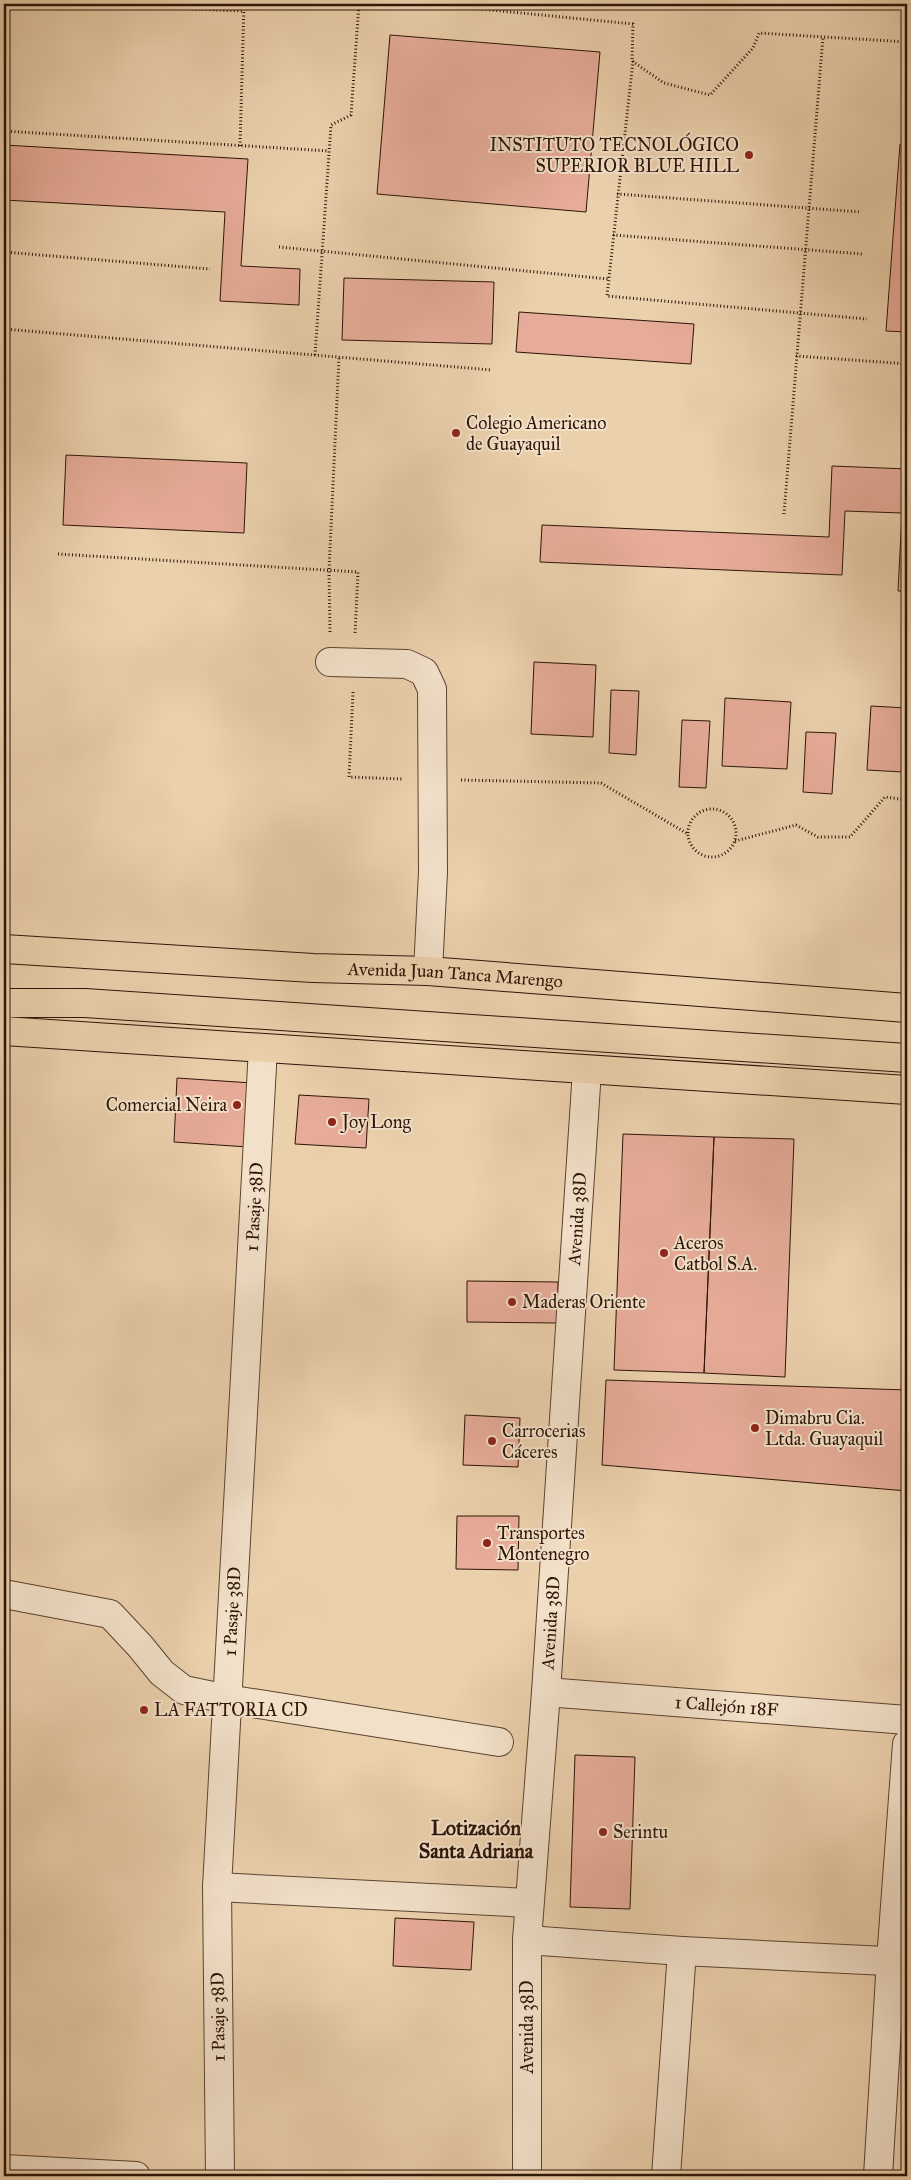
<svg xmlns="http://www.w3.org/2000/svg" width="911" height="2180" font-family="'IM FELL Great Primer',serif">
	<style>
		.building { fill: #e7ac99; stroke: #2d1407 }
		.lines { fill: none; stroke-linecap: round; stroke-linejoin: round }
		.minor-casing { stroke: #5c4330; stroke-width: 30 }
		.major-casing { stroke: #2d1407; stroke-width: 30 }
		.path { stroke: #2d1407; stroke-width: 3; stroke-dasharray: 1 2.5; stroke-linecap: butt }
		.minor { stroke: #f2e0c9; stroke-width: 28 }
		.major { stroke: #ebd0ac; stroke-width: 28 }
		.poi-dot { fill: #8f2418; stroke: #f2e0c9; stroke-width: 2 }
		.labels { text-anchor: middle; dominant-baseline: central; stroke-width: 4; stroke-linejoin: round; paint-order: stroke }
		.poi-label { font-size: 18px; fill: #2d1407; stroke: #f2e0c9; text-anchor: start }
		.street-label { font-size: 18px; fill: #2d1407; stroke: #f2e0c9 }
		.quarter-label { font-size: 20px; font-weight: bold; fill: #2d1407; stroke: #f2e0c9 }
	</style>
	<rect width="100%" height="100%" fill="#ebd0ac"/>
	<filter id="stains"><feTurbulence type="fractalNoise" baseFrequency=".004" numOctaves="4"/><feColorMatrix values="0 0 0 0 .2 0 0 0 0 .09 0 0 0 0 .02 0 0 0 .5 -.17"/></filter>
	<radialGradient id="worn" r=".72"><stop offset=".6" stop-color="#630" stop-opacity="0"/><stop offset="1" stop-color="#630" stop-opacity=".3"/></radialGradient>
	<!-- building -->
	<path class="building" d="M390 35 600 52 586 212 377 194Z
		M900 144H907V332L886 331Z
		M4 145 248 159 241 266 300 269 299 305 220 301 225 212 4 200Z
		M344 278 494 282 492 344 342 340Z
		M519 312 694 324 691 364 516 352Z
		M66 455 247 463 244 533 63 525Z
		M832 466 907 469V591H898L902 513 845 511 842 575 540 562 542 525 829 537Z
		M534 662 596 665 593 737 531 734Z
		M611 690 639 691 636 755 609 753Z
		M725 698 791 702 787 769 722 766Z
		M871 706 907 708 903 772 867 770Z
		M682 720 710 721 706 788 679 787Z
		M806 732 836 733 832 794 803 792Z
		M177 1078 252 1083 248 1147 174 1142Z
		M299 1095 369 1099 366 1148 295 1144Z
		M623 1134 714 1137 704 1373 614 1370Z
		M714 1137 794 1139 785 1377 704 1373Z
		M467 1281 558 1282 557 1323 467 1322Z
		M606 1380 907 1390V1491L602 1465Z
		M465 1415 520 1418 518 1467 463 1465Z
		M457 1516H519L518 1570 456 1569Z
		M575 1755 635 1757 630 1909 570 1907Z
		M395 1918 474 1922 471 1970 393 1966Z"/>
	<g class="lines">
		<defs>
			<g id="minor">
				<path d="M330 662 407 664 424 672 432 689 433 872 428 971"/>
				<path d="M4 1594 110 1614 140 1646 162 1673 184 1690 227 1699 499 1742"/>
				<path id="s1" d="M546 1692 907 1720"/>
				<path d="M217 1887 529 1903"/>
				<path d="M527 1940 682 1951 907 1962"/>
				<path d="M4 2169 136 2176"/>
				<path id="s2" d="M220 2176 217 1887 263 1048"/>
				<path id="s3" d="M527 2176V1940L546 1692 587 1070"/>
				<path d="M666 2176 682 1951"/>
				<path d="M878 2176 891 1960 907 1744"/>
			</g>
			<g id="major">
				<path id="s4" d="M4 949 313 968 428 971 907 1008"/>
				<path d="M4 1003H85L907 1058"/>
				<path d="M4 1031 907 1090"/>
			</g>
		</defs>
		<!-- minor casing -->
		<use href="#minor" class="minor-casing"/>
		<!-- major casing -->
		<use href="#major" class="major-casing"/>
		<!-- path -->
		<path class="path" d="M59 4 244 11
			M430 4 633 24 632 61 664 83 710 95 753 48 759 33 907 42
			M633 61 607 296 867 319
			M4 131 329 151
			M240 146 244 4
			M617 194 861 212
			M613 235 863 254
			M279 247 608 279
			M4 252 210 269
			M4 329 492 370
			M315 355 331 125 351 115 359 4
			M796 356 907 364
			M784 514 823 37
			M58 554 358 572 355 634
			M330 632 329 570 339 357
			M353 692 349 777 403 779
			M461 780 601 783 688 834
			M688 833a24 24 0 1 1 48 0a24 24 0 1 1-48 0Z
			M735 841 796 825 818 837H850L885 797 907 800"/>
		<!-- minor -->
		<use href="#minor" class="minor"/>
		<!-- major -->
		<use href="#major" class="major"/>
	</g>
	<!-- markers -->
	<g class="poi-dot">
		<circle cx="749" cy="155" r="5"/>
		<circle cx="456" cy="433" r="5"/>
		<circle cx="237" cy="1105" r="5"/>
		<circle cx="332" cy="1122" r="5"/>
		<circle cx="664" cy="1253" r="5"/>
		<circle cx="512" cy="1302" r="5"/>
		<circle cx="755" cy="1428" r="5"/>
		<circle cx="492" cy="1441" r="5"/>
		<circle cx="487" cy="1543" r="5"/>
		<circle cx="144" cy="1710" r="5"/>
		<circle cx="603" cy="1832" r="5"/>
	</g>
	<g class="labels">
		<!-- poi labels -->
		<g class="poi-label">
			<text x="739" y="145" text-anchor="end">INSTITUTO TECNOLÓGICO<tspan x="739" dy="21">SUPERIOR BLUE HILL</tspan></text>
			<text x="466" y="423">Colegio Americano<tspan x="466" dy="21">de Guayaquil</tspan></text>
			<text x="227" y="1105" text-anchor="end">Comercial Neira</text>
			<text x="342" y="1122">Joy Long</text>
			<text x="674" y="1243">Aceros<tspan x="674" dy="21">Catbol S.A.</tspan></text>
			<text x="522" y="1302">Maderas Oriente</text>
			<text x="765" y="1418">Dimabru Cia.<tspan x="765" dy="21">Ltda. Guayaquil</tspan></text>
			<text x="502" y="1431">Carrocerias<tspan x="502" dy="21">Cáceres</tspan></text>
			<text x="497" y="1533">Transportes<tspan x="497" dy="21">Montenegro</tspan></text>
			<text x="154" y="1710">LA FATTORIA CD</text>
			<text x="613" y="1832">Serintu</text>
		</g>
		<!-- street labels -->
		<g class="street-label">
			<text stroke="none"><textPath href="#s4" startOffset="452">Avenida Juan Tanca Marengo</textPath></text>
			<text stroke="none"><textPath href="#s2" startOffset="970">1 Pasaje 38D</textPath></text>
			<text stroke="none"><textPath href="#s3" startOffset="959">Avenida 38D</textPath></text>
			<text stroke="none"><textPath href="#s2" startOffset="565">1 Pasaje 38D</textPath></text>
			<text stroke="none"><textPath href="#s3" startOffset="554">Avenida 38D</textPath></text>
			<text stroke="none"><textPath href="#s1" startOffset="181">1 Callejón 18F</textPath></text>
			<text transform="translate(218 2017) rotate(-91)">1 Pasaje 38D</text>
			<text transform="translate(527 2027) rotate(-90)">Avenida 38D</text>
		</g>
		<!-- quarter labels -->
		<g class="quarter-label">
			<text x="476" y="1828">Lotización<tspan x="476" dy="23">Santa Adriana</tspan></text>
		</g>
	</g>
	<!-- margin -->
	<rect width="911" height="2180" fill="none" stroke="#ebd0ac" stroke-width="20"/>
	<rect x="5" y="5" width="901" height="2170" fill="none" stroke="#2d1407" stroke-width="2.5"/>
	<rect x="10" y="10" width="891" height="2160" fill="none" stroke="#2d1407"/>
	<rect width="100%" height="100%" filter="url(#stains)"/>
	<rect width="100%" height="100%" fill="url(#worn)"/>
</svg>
